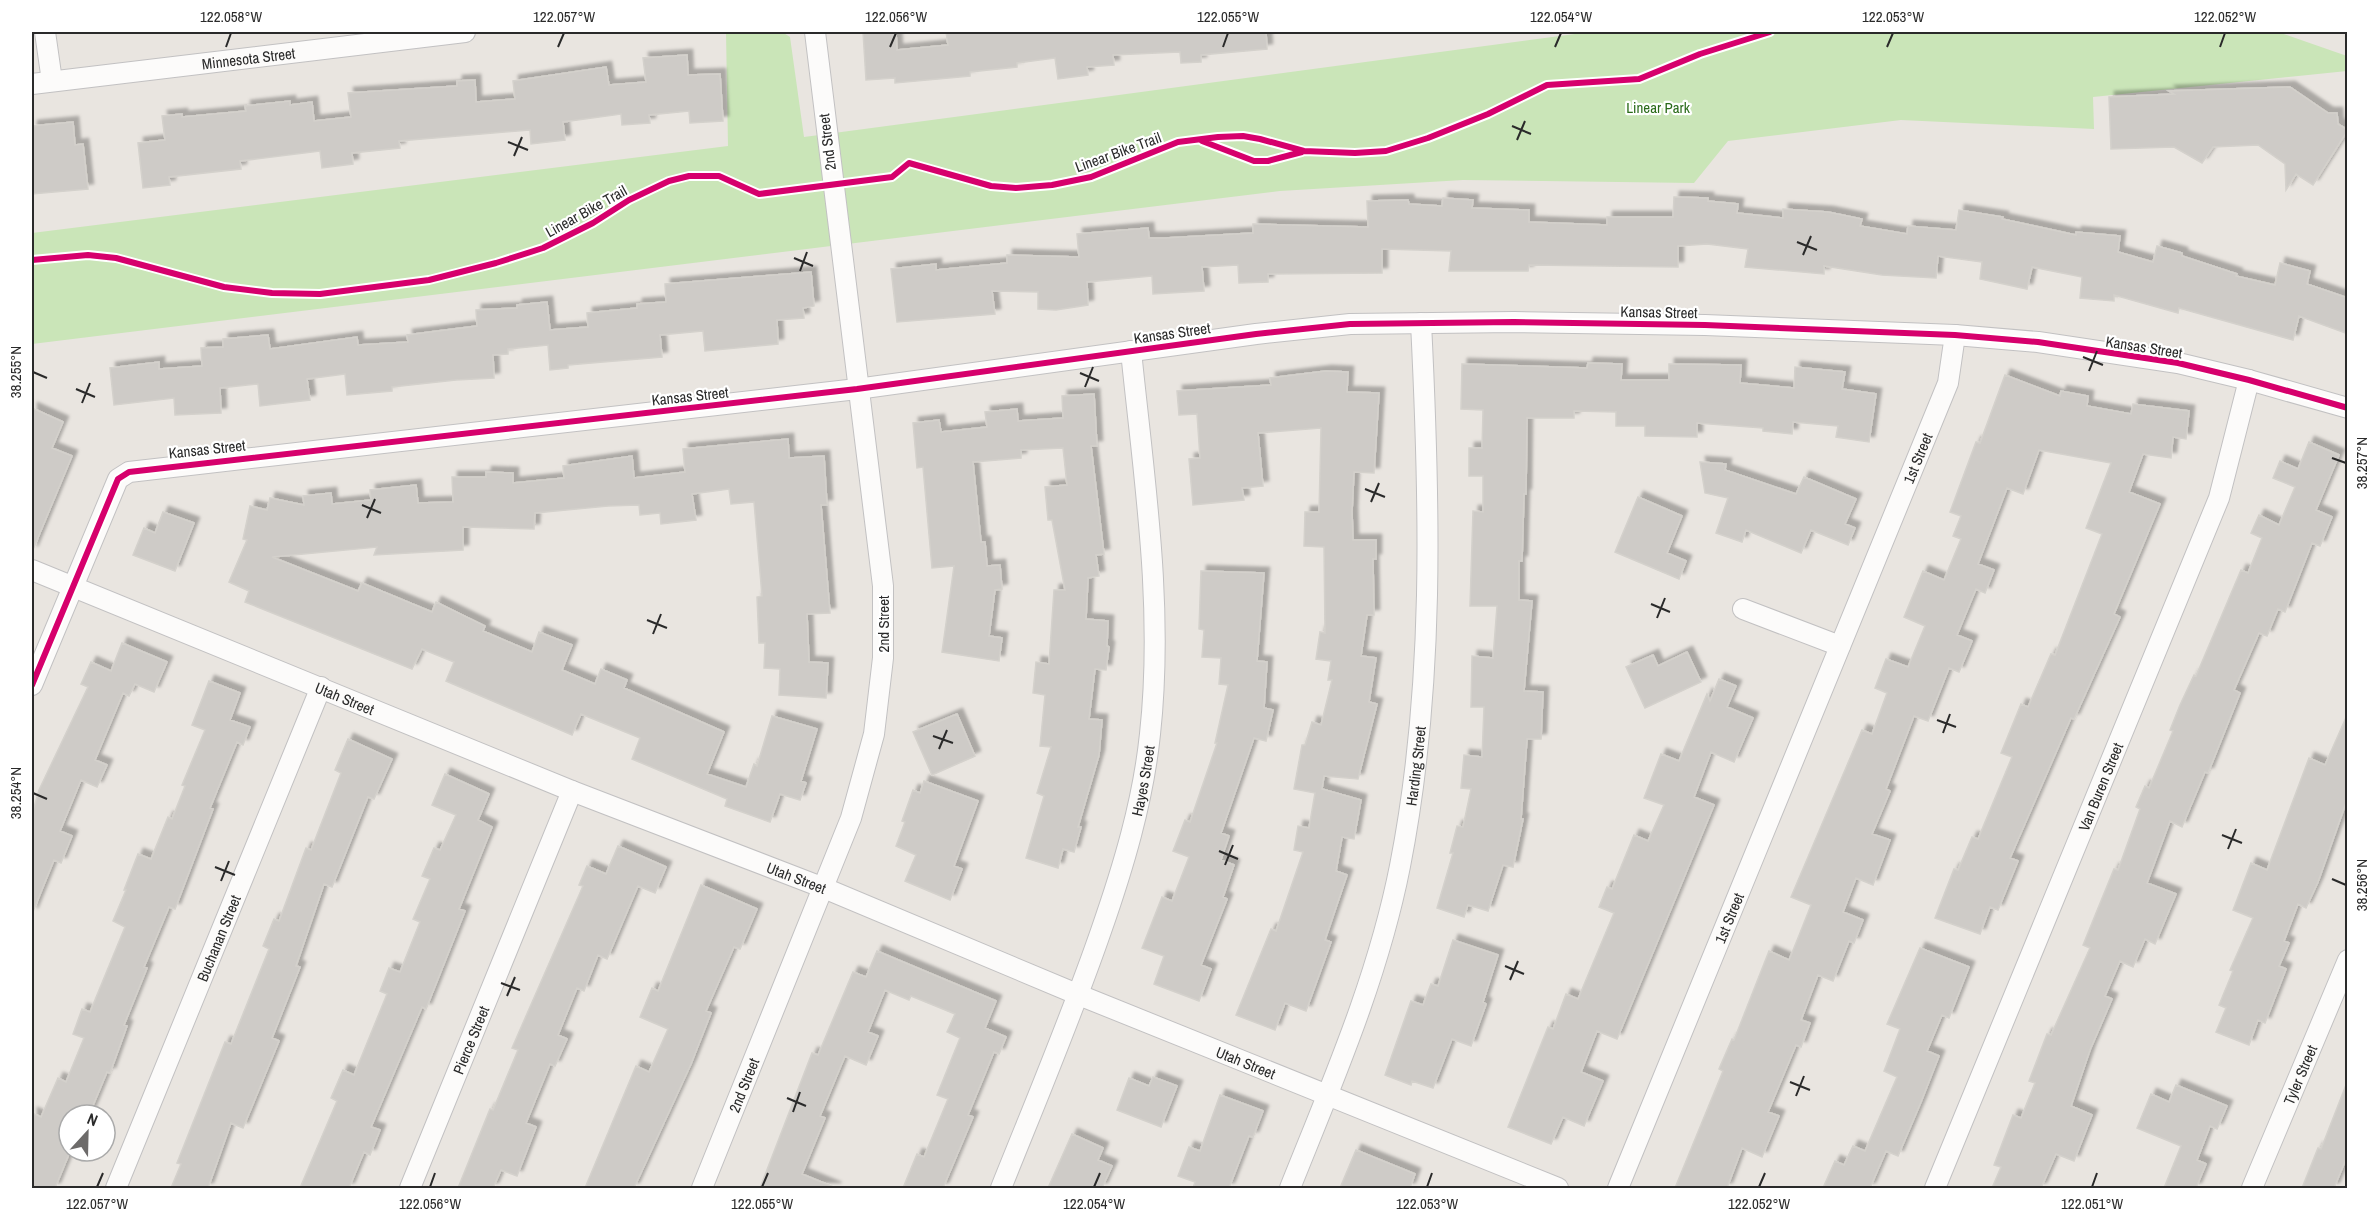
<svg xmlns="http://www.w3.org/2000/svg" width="2379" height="1220" font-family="'Archivo Narrow',sans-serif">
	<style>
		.green { fill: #cae5b8 }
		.building { fill: #cecbc7; stroke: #d4d1cc; stroke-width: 1.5; filter: url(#shadow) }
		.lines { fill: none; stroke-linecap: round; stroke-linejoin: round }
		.minor-casing { stroke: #c2c1c2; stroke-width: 22 }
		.minor { stroke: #fcfbfa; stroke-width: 20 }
		.cycleway-casing { stroke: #fff; stroke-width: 10 }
		.cycleway { stroke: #d6006c; stroke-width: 6 }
		.ticks { fill: none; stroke: #2a2a2a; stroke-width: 2 }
		.labels { text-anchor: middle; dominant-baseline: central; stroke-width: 4.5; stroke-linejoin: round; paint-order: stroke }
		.street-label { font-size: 15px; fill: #2a2a2a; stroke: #fff }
		.park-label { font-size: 15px; fill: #296a18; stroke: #fff }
		.neatline { fill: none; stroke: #2a2a2a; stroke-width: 2 }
		.ticks-label { font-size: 15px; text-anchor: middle; fill: #2a2a2a }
	</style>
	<defs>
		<filter id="shadow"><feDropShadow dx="5.5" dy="-5.5" stdDeviation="1.5" flood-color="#0004"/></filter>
	</defs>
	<rect width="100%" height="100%" fill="#e9e5e0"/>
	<!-- green -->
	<path class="green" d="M726 32H782L790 37 804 137 1590 32H2278L2347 56V71L2093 97 2094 129 1901 120 1728 141 1694 183 1463 180 1280 191 32 344V233L728 146Z"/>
	<!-- building -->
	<path class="building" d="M863 32H896L897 50 948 45 946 32H1266L1267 49 1201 55V62L1181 63 1180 52 1113 55 1114 65 1087 67 1088 75 1058 79 1055 58 1017 63V67L970 72V76L895 83V78L866 80Z
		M687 55 688 75 720 74 723 121 690 123 689 111 649 115 650 123 622 125 621 114 563 122 565 140 531 144 530 130 399 141 400 148 352 153 353 164 322 168 320 151 240 161 241 169 169 177 170 185 143 188 138 143 165 140 162 116 182 114V117L246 111 245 106 290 101V105L312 102 314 121 351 117 348 93 457 86V81L475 80 476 102 515 99 513 81 606 67 609 85 646 82 643 58Z
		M2290 87 2328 113H2337L2338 124 2348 130 2313 185 2296 174 2286 190 2285 164 2258 145 2213 147 2202 163 2174 147 2111 149 2109 97 2174 94 2169 91Z
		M73 122 75 145 83 144 88 189 32 194V126Z
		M1674 197 1708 198V201L1738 204 1737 213 1783 218V209L1828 212 1862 219 1860 226 1907 234 1908 226 1956 230 1959 210 2003 217 2002 219 2076 235V232L2120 236 2118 252 2153 262 2157 246 2182 253V256L2237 274 2236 276 2275 285 2280 263 2310 271 2307 284 2348 298V334L2299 316 2293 340 2179 308 2178 313 2114 295V301L2080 298 2082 277 2032 267 2027 289 1980 279 1982 262 1938 256 1936 278 1882 275 1824 266V274L1745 267 1748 249 1707 244 1678 246V267L1529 265 1528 271H1449L1451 251 1382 249V273L1268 274V282L1239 283 1238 265 1202 267 1204 291 1153 294 1152 276 1087 282 1088 305 1056 310 1038 309V292L992 291 995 314 897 322 891 269 936 264V270L1007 263V255L1079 257 1077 234 1148 228 1149 238H1165L1253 233V224L1368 227 1367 201 1408 200 1409 204 1442 206 1443 198 1473 200 1472 208 1529 210V222L1607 225V217H1673Z
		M811 272 814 306 803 308 804 318 777 320 778 344 705 351 703 331 660 335 662 357 568 365V368L550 370 548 345 508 349V354L493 355 494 378 456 380 392 387V391L347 395 345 374 307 379 310 400 260 406 258 384 220 388 221 413 175 415 174 398 114 405 110 368 159 362V369L202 366 201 348 223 347V339L268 335 270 349 357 337 358 345 408 342 407 335 477 326 476 310 517 308V305L547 302 550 330 588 327 587 313 637 308V304L666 302 665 284Z
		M1588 363 1622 364 1621 380H1669V364L1741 365 1740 383 1794 388 1795 367 1845 372 1842 389 1876 394 1869 442 1836 437 1838 426 1793 422 1792 434 1763 431V428L1697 423V437L1645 436V426H1616V412L1574 411V418H1527L1526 494H1524L1522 561H1519V600L1532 601 1524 691 1543 692 1541 739H1527L1521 819H1523L1513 867 1503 865 1488 911 1468 905 1464 917 1437 908 1453 853H1450L1457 826 1463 827 1471 789 1461 788 1464 755 1482 757 1484 707H1471L1472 656 1493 658 1497 606H1470L1473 511 1483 512V476H1469V448H1482L1483 410 1461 409 1462 364 1587 368Z
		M1326 371 1348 372 1347 392 1379 393 1374 473 1354 472 1352 512 1353 540H1376V559H1373L1374 615H1367L1361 656 1376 658 1369 702 1377 704 1358 779 1324 776 1322 789 1361 800 1354 839 1342 837 1336 871 1347 875 1325 940 1331 942 1306 1011 1285 1003 1275 1030 1236 1015 1271 929 1276 931 1303 852 1294 850 1298 826 1309 828 1315 793 1294 789 1302 745H1305L1312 722 1321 725 1332 680H1328L1331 661 1316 659 1320 632 1325 633 1324 547 1304 546 1305 512H1319L1321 428 1258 433 1263 486 1242 488 1244 500 1193 505 1189 459 1200 458 1197 414 1179 415 1177 391 1271 385 1270 378Z
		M2005 375 2060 396 2061 391 2088 396 2087 406 2131 414 2133 404 2189 411 2186 439 2173 437 2171 458 2143 454 2129 492 2160 504 2114 614 2120 617 2074 719 2071 718 2010 858 2018 861 1998 910 1990 907 1980 934 1935 918 1954 869 1958 870 1972 837 1978 839 2012 757 2001 753 2021 704 2028 707 2051 654 2055 655 2102 534 2086 528 2111 463 2039 450 2023 494 2007 488 1978 564 1994 570 1985 593 1976 589 1957 635 1972 641 1959 672 1949 668 1928 721 1914 716 1886 789 1890 791 1872 834 1890 840 1873 885 1856 878 1843 912 1863 920 1854 943 1849 941 1833 981 1818 975 1801 1020 1810 1023 1801 1047 1796 1045 1768 1112 1779 1116 1762 1157 1742 1148 1727 1188H1675L1723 1071 1719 1069 1732 1039 1734 1040 1769 951 1789 960 1798 938 1811 905 1791 897 1862 730 1872 734 1887 693 1875 688 1886 659 1908 667 1925 626 1904 617 1923 571 1944 580 1961 539 1953 536 1961 516 1950 512 1976 442 1980 443Z
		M1094 394 1097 446H1091L1104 554 1096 555 1099 576 1088 578 1086 619 1108 621 1107 646 1109 647 1106 670 1095 669 1089 719 1102 720 1099 755 1078 827H1081L1074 852 1063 849 1058 868 1026 858 1044 796 1037 793 1051 747 1040 746 1045 695 1033 693 1036 662 1049 664 1054 590H1065L1052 520H1048L1045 487 1067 485 1063 448 1021 450V458L973 462 981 542H985L987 566 1000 565 1002 589 995 590 989 636 1002 638 999 661 942 652 954 566 932 568 923 467 917 468 913 423 939 420 941 432 987 427 985 412 1017 409 1018 421 1063 418 1062 396Z
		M32 408 63 422 52 448 72 456 32 552Z
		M788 439 789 458 824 456 827 505H821L830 613 807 614 809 662 828 663 826 698 779 695 780 669 764 668 765 643H759L757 597 762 596 754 502 731 504 729 489 692 494 696 520 661 524 660 513 640 515 639 505 608 506 535 513 534 529 463 527V550L374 555 377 547 272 557 358 591 362 583 432 612 436 602 485 626 483 631 532 652 539 632 572 645 562 670 595 684 601 669 627 680 624 688 724 732 707 774 746 787 754 764 757 766 772 716 817 729 801 781 806 783 800 800 780 794 770 822 725 806 727 799 632 759 640 738 581 714 572 735 446 681 454 662 422 649 412 669 245 602 249 591 229 582 247 540 243 539 250 506 267 510 270 498 304 505 303 496 331 493 332 504 371 500 370 490 416 485 418 503 453 502 452 477H486V472L513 473V483L564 478 563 466 632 456 634 478 685 472 683 449Z
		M2309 442 2339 455 2316 510 2332 517 2320 546 2312 543 2285 612 2278 609 2267 636 2259 633 2234 690 2240 693 2208 773 2205 772 2182 827 2170 821 2147 883 2176 894 2155 944 2145 939 2133 967 2120 961 2105 996 2112 999 2090 1050 2071 1106 2092 1115 2074 1161 2056 1154 2041 1188H1992L2001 1167 1994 1165 2013 1115 2021 1118 2035 1083 2029 1081 2047 1034 2051 1035 2090 948 2083 945 2114 869 2118 870 2140 809 2136 807 2145 786 2149 788 2173 731 2170 730 2180 705 2194 675 2196 676 2241 570 2248 573 2262 538 2251 533 2259 515 2279 525 2295 487 2273 478 2280 461 2298 469Z
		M1700 462 1726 464 1725 470 1796 494 1804 477 1856 499 1845 524 1855 528 1848 545 1811 530 1801 553 1746 530 1742 542 1716 533 1728 498 1705 493Z
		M1638 497 1682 516 1667 553 1686 561 1679 579 1615 552Z
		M163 512 194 523 175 571 133 555 144 528 155 533Z
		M1201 571 1264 573 1257 661 1267 662 1264 708 1273 710 1266 741 1254 738 1221 833 1229 836 1221 860 1234 865 1223 897 1227 899 1201 965 1211 969 1199 1001 1154 984 1164 956 1142 948 1162 897 1172 901 1189 857 1173 851 1185 820 1190 822 1217 743H1215L1228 685 1219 684 1221 658 1202 657 1204 630 1199 629Z
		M122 643 167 662 154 692 135 684 129 696 123 693 95 760 107 765 97 787 81 780 60 831 72 836 61 863 54 860 32 914V814L39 790 88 687 81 684 91 662 111 671Z
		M1687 652 1701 682 1645 708 1626 667 1653 655 1658 666Z
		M1719 679 1736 686 1727 707 1753 718 1734 762 1711 752 1694 797 1714 805 1707 822 1617 1039 1597 1031 1581 1072 1603 1081 1584 1126 1563 1117 1551 1144 1508 1127 1548 1027 1553 1029 1566 994 1578 999 1614 913 1599 907 1607 887 1612 889 1634 835 1648 841 1664 805 1644 798 1661 754 1679 761 1707 694 1710 701Z
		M209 681 240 693 230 720 250 727 243 745 237 742 210 808 213 809 175 909 169 907 144 967 147 968 124 1025 127 1026 110 1073 107 1072 89 1115H69V1154L55 1188H32V1113L41 1117 58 1078 66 1082 84 1038 73 1034 82 1009 90 1012 125 927 113 921 126 890H124L138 854 151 859 168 817 172 819 185 786 182 785 205 730 192 725Z
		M2348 713V797L2318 882 2306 908 2298 904 2284 941 2289 943 2279 966 2286 969 2265 1023 2258 1020 2249 1045 2216 1032 2226 1008 2219 1005 2233 971 2230 970 2253 918 2233 910 2251 863 2267 870 2309 758 2325 765Z
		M957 714 975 756 932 775 913 732Z
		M348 739 392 759 374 799 368 797 332 887 324 884 296 966 300 967 272 1038 279 1041 243 1128 231 1123 208 1188H171L181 1164 177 1163 225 1042 231 1044 269 949 263 946 274 919 279 921 306 848 311 850 341 773 335 770Z
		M445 774 489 794 478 820 492 827 459 909 465 911 426 1009 422 1007 371 1127 380 1130 370 1155 364 1152 349 1188H300L337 1101 331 1098 343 1070 354 1075 387 994 380 991 389 968 400 972 420 922 413 919 430 879 422 876 434 848 440 850 456 815 432 805Z
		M924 781 978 801 954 866 962 869 950 900 905 881 916 855 896 846 905 822 902 821 913 790 920 793Z
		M618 846 666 867 655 893 638 886 607 959 598 955 584 991 577 988 558 1035 567 1039 555 1066 550 1064 526 1123 536 1127 517 1176 501 1170 493 1188H458L490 1109 493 1110 518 1050 512 1048 583 886 579 885 587 866 606 874Z
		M701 885 757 909 740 949 734 947 706 1011 711 1013 691 1064 634 1188H585L636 1066 649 1072 668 1029 640 1017 652 988 658 991Z
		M1453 940 1498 955 1483 1002 1486 1004 1471 1046 1452 1039 1433 1088 1412 1081 1411 1085 1385 1075 1411 1001 1423 1005 1431 984 1438 986Z
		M1920 948 1969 967 1949 1018 1942 1015 1927 1051 1939 1056 1921 1102 1898 1156 1886 1151 1870 1188H1823L1835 1161 1844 1165 1853 1146 1865 1151 1897 1077 1884 1071 1900 1029 1887 1024Z
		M877 951 996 1001 985 1028 1006 1037 999 1054 994 1052 968 1115 973 1117 943 1188H903L917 1154 924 1157 948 1099 937 1095 960 1038 947 1032 955 1014 911 996 909 1000 885 990 868 1032 878 1036 866 1065 845 1056 820 1116 825 1118 802 1174 836 1188H760L812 1053 818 1055 853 972 866 977Z
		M1153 1077 1177 1086 1161 1127 1117 1110 1129 1078 1149 1086Z
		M2176 1085 2227 1106 2217 1129 2210 1126 2197 1160 2206 1164 2196 1188H2164L2181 1146 2137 1128 2151 1094 2169 1102Z
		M2346 1085 2348 1154 2334 1188H2302L2318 1148 2321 1149Z
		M1220 1095 1263 1111 1253 1137 1249 1136 1229 1188H1193L1195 1182 1178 1176 1189 1147 1200 1151Z
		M1072 1134 1103 1148 1098 1160 1112 1166 1102 1188H1048Z
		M1356 1150 1415 1174 1410 1188H1340Z"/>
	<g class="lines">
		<defs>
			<g id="minor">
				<path d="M45 32 52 81"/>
				<path id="s1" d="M32 84 465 32"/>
				<path id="s2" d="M32 570 572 791 824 888 1079 995 1558 1188"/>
				<path d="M1743 609 1840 646"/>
				<path d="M32 685 118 479 129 472 857 389 1256 334 1350 324 1514 322 1705 325 1955 335 2038 342 2178 363 2249 380 2348 408"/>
				<path id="s3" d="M116 1188 321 687"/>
				<path id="s4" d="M410 1188 572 791"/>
				<path id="s5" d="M702 1188 851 818 874 734 883 658V586L815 32"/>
				<path id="s6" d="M1001 1188C1035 1103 1071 1018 1101 931 1123 868 1143 802 1150 734 1164 606 1144 479 1131 351"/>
				<path id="s7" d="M1290 1188C1332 1083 1378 978 1400 866 1435 688 1430 503 1421 323"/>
				<path id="s8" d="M1618 1188 1948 383 1955 335"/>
				<path id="s9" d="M1935 1188 2219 498 2249 380"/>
				<path id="s10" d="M2252 1188 2348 960"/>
			</g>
		</defs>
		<!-- minor casing -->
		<use href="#minor" class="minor-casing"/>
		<!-- minor -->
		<use href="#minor" class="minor"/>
		<defs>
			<path id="cycleway" d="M1202 141 1254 161H1268L1302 152
				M32 260 88 255 116 258 224 287 272 293 320 294 429 280 496 263 543 248 593 223 629 200 669 181 689 176H719L759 194 892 177 909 163 991 186 1016 188 1052 185 1091 177 1178 142 1218 137 1243 136 1260 139 1304 151 1355 153 1386 151 1428 138 1488 114 1547 85 1639 79 1700 54 1770 32
				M32 685 118 479 129 472 857 389 1256 334 1350 324 1514 322 1705 325 1955 335 2038 342 2178 363 2249 380 2348 408"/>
		</defs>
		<!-- cycleway casing -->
		<use href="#cycleway" class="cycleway-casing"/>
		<!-- cycleway -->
		<use href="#cycleway" class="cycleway"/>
	</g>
	<!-- ticks -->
	<path class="ticks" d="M226 47 231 33M558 47 564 33M890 47 896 33M1223 47 1228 33M1555 47 1561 33M1887 47 1893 33M2220 47 2225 33M1512 126 1531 134M1517 140 1525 121M508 142 528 150M514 156 522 137M1797 242 1817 250M1803 255 1811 236M794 258 813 266M800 271 807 252M2083 357 2103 365M2089 371 2097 351M33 372 47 378M1080 373 1099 381M1085 387 1093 367M76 389 95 397M82 403 90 383M2332 458 2346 463M1365 489 1385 497M1371 502 1379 483M362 505 381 513M367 518 375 499M1651 604 1670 612M1657 618 1665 598M647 620 667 628M653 634 661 614M1937 720 1956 727M1943 733 1950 714M933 736 953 743M939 749 947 730M33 793 47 799M2222 835 2242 843M2228 849 2236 829M1219 851 1238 859M1225 865 1233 845M215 867 235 875M2332 879 2346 885M221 881 229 861M1505 966 1524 974M1510 980 1518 961M501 983 520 990M507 996 515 977M1790 1082 1810 1090M1796 1096 1804 1076M787 1098 806 1106M793 1112 800 1092M97 1187 103 1173M430 1187 435 1173M762 1187 768 1173M1094 1187 1100 1173M1427 1187 1432 1173M1759 1187 1765 1173M2092 1187 2097 1173"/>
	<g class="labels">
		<!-- street labels -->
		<g class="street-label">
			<text stroke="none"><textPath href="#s1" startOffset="218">Minnesota Street</textPath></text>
			<text transform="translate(827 142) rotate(-97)">2nd Street</text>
			<text transform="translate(1118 152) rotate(-20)">Linear Bike Trail</text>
			<text transform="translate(586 211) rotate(-29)">Linear Bike Trail</text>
			<text transform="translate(1659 312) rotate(1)">Kansas Street</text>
			<text transform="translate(1172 333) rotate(-8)">Kansas Street</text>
			<text transform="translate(2144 347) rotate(9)">Kansas Street</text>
			<text transform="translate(690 396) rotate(-6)">Kansas Street</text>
			<text transform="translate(207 449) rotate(-6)">Kansas Street</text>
			<text stroke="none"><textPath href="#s8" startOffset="789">1st Street</textPath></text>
			<text transform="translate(883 624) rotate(-90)">2nd Street</text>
			<text stroke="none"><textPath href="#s2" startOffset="338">Utah Street</textPath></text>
			<text stroke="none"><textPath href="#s7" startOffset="442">Harding Street</textPath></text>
			<text stroke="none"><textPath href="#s6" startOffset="432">Hayes Street</textPath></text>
			<text stroke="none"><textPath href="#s9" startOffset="434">Van Buren Street</textPath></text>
			<text stroke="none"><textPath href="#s2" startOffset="824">Utah Street</textPath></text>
			<text stroke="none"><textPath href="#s8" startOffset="292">1st Street</textPath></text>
			<text stroke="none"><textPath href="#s3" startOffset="270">Buchanan Street</textPath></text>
			<text stroke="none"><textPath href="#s4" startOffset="160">Pierce Street</textPath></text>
			<text stroke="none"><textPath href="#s2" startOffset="1310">Utah Street</textPath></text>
			<text stroke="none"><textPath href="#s10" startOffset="123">Tyler Street</textPath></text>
			<text stroke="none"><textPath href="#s5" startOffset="111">2nd Street</textPath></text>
		</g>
		<!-- park labels -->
		<g class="park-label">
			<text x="1658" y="107">Linear Park</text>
		</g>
	</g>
	<!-- border -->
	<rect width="2379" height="1220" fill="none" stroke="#ffffff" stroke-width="66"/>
	<!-- north arrow -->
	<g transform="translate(87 1133) rotate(22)"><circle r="28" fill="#ffffff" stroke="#aaaaaa" stroke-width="1.5"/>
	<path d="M0-4.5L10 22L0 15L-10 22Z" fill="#6d6b6a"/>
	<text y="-9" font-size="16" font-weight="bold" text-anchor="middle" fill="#2a2a2a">N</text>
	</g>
	<rect x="33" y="33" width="2313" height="1154" class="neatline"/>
	<g class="ticks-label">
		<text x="231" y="22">122.058°W</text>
		<text x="564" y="22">122.057°W</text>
		<text x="896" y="22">122.056°W</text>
		<text x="1228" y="22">122.055°W</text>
		<text x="1561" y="22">122.054°W</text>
		<text x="1893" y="22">122.053°W</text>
		<text x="2225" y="22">122.052°W</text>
		<text transform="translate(16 372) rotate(-90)" y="5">38.255°N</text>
		<text transform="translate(2362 463) rotate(-90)" y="5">38.257°N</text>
		<text transform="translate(16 793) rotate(-90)" y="5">38.254°N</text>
		<text transform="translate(2362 885) rotate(-90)" y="5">38.256°N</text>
		<text x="97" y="1209">122.057°W</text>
		<text x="430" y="1209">122.056°W</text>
		<text x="762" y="1209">122.055°W</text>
		<text x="1094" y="1209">122.054°W</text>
		<text x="1427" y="1209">122.053°W</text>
		<text x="1759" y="1209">122.052°W</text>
		<text x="2092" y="1209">122.051°W</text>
	</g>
</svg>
